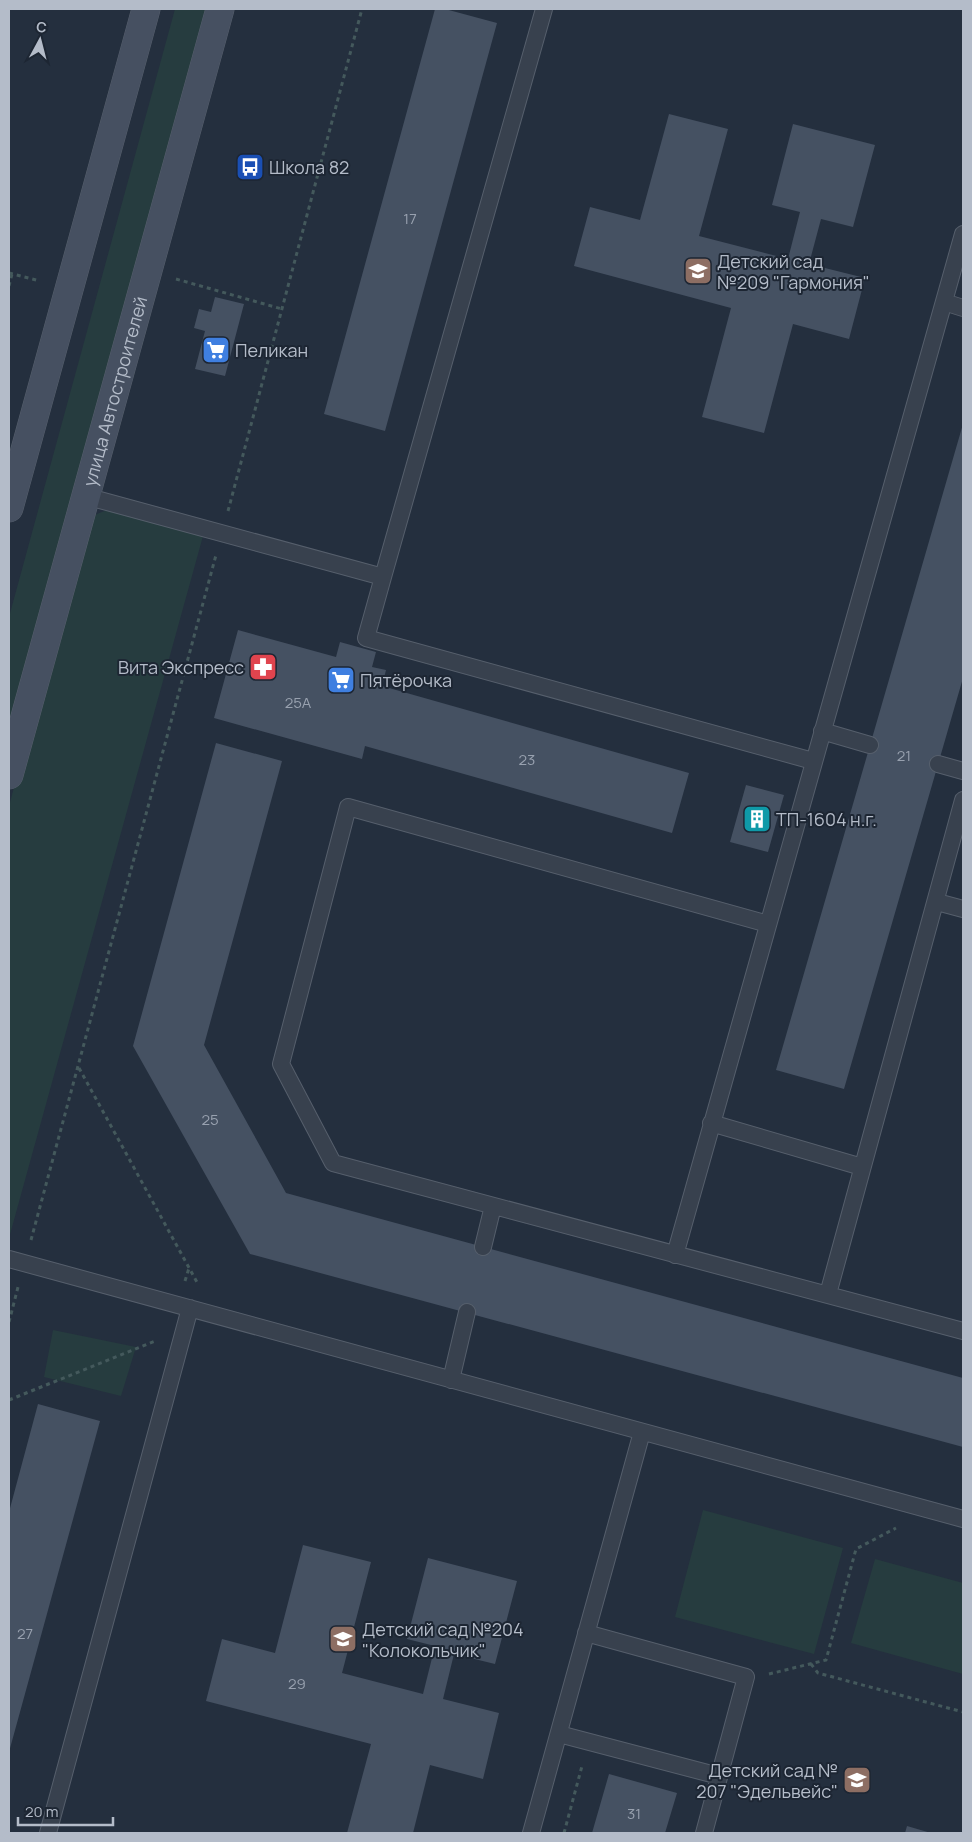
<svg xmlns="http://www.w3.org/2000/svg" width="972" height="1842" font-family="Manrope,sans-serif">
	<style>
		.green { fill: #263c3f }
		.building { fill: #455162 }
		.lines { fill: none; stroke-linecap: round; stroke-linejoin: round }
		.service-casing { stroke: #565f6c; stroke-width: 18 }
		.secondary-casing { stroke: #565f6c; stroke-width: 29 }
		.path { stroke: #44595c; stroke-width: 3; stroke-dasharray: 4 4; stroke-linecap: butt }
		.service { stroke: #38414e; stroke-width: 16 }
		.secondary { stroke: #465061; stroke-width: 28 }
		.labels { text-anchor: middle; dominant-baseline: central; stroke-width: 4; stroke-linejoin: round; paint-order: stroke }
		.number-label { font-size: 15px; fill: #98a1af }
		.poi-label { font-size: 18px; fill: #b4bcc9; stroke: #1d2633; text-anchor: start }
		.street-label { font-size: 18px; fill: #b4bcc9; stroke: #1d2633 }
	</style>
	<rect width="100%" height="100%" fill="#242f3e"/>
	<!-- green -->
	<path class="green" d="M175 9H210L9 739V617Z
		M111 510 203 536 9 1238V806L84 528C91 516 97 512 111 510Z
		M53 1330 136 1347 121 1396 44 1377Z
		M703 1510 843 1548 814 1654 675 1617Z
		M875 1559 963 1583V1674L851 1643Z"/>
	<!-- building -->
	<path class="building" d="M435 9H445L497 23 385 431 324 414Z
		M669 114 728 129 699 236 788 259 800 212 772 205 793 124 875 145 853 227 821 219 809 264 865 278 849 339 793 324 764 433 702 417 731 308 574 266 590 207 640 220Z
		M215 297 244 304 225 376 195 369 205 331 194 328 199 309 211 312Z
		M963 424V678L844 1089 776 1070Z
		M238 630 336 657 340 642 376 652 372 667 386 670 382 686 689 773 672 833 365 746 362 759 214 718Z
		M216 743 282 761 204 1045 286 1193 963 1378V1447L250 1254 133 1046Z
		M746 785 784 795 768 852 730 842Z
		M38 1404 100 1421 9 1752V1512Z
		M303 1545 371 1562 342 1673 423 1694 435 1646 407 1639 428 1558 517 1581 495 1664 454 1654 443 1699 499 1713 483 1779 430 1765 413 1833H347L371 1744 206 1701 222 1639 275 1653Z
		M609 1774 677 1793 665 1833H592Z
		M907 1826 931 1833H905Z"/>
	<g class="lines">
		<defs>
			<path id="service" d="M944 302 963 308
				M85 496 383 577 366 638 813 761
				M383 577 544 9
				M822 731 870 745
				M938 764 963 771
				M937 902 963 909
				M768 924 348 807 281 1064 333 1163 963 1331
				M711 1123 862 1167
				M483 1247 493 1206
				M675 1255 963 234
				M9 1259 963 1519
				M828 1294 963 800
				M451 1380 467 1312
				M586 1633 746 1677 704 1833
				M559 1734 719 1776
				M48 1833 190 1308
				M531 1833 642 1432"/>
			<g id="secondary">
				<path d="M9 508 146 9"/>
				<path id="s1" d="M9 775 220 9"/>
			</g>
		</defs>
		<!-- service casing -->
		<use href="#service" class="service-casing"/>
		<!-- secondary casing -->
		<use href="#secondary" class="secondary-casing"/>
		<!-- path -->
		<path class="path" d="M9 273 40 281
			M176 279 282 309
			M9 286 12 274
			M228 511 362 9
			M79 1068 198 1284
			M31 1240 216 555
			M185 1281 189 1268
			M9 1322 18 1287
			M9 1400 155 1341
			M811 1664 818 1673 963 1712
			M769 1674 826 1660 856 1549 896 1528
			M564 1833 582 1766"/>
		<!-- service -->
		<use href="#service" class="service"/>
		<!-- secondary -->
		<use href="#secondary" class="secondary"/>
	</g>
	<!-- icons -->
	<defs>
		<symbol id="bus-square" viewBox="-11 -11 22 22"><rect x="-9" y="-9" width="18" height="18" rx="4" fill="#1a4fb4" stroke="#1d2633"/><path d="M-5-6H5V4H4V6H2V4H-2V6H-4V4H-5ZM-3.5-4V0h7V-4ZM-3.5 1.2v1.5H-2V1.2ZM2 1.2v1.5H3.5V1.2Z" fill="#fff"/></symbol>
		<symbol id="school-square" viewBox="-11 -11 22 22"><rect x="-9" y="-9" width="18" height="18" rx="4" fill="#8d6e63" stroke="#1d2633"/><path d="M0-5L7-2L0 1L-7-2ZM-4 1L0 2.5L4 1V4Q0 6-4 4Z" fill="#fff"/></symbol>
		<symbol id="supermarket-square" viewBox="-11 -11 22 22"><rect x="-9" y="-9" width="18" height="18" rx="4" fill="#3f7fe0" stroke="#1d2633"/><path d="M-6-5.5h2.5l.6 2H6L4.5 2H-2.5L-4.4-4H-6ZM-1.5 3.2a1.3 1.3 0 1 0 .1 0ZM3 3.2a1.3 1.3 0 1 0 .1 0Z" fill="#fff"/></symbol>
		<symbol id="pharmacy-square" viewBox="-11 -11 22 22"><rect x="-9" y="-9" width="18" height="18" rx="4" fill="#e0444e" stroke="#1d2633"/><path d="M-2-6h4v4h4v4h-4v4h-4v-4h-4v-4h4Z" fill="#fff"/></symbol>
		<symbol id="building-square" viewBox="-11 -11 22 22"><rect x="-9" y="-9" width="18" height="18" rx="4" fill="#0f9aa8" stroke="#1d2633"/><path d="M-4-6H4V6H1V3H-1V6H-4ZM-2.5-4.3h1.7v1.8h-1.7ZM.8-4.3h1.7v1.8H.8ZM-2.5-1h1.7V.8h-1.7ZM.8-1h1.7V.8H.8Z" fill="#fff"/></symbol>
	</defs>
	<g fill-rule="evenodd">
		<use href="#bus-square" x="234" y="151" width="32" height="32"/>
		<use href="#school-square" x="682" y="255" width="32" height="32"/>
		<use href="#supermarket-square" x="200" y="334" width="32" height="32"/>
		<use href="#pharmacy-square" x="247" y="651" width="32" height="32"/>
		<use href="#supermarket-square" x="325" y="664" width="32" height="32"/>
		<use href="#building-square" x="741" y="803" width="32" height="32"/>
		<use href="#school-square" x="327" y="1623" width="32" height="32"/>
		<use href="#school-square" x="841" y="1764" width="32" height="32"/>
	</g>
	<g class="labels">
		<!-- number labels -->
		<g class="number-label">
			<text x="410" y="218">17</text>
			<text x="298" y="702">25А</text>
			<text x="904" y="755">21</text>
			<text x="527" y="759">23</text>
			<text x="210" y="1119">25</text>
			<text x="25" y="1633">27</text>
			<text x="297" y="1683">29</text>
			<text x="634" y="1813">31</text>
		</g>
		<!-- poi labels -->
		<g class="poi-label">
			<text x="269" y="167">Школа 82</text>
			<text x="717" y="261">Детский сад<tspan x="717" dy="21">№209 "Гармония"</tspan></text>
			<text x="235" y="350">Пеликан</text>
			<text x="244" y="667" text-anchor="end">Вита Экспресс</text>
			<text x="360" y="680">Пятёрочка</text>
			<text x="776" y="819">ТП-1604 н.г.</text>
			<text x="362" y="1629">Детский сад №204<tspan x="362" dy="21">"Колокольчик"</tspan></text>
			<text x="838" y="1770" text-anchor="end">Детский сад №<tspan x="838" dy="21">207 "Эдельвейс"</tspan></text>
		</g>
		<!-- street labels -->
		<g class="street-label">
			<text stroke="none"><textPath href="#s1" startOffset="398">улица Автостроителей</textPath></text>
		</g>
	</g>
	<!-- border -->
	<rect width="972" height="1842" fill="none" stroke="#b4bcc9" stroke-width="20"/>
	<!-- north arrow -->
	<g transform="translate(40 40) rotate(7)" stroke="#1d2633" stroke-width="4" paint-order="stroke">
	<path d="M0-4L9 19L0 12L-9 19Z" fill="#b4bcc9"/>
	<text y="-8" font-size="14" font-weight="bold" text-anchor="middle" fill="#b4bcc9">С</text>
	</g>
	<!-- scale -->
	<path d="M18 1817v8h95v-8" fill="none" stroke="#b4bcc9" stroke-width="2.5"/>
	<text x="25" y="1817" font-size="15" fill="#b4bcc9" stroke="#1d2633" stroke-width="4" paint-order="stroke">20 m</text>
</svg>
